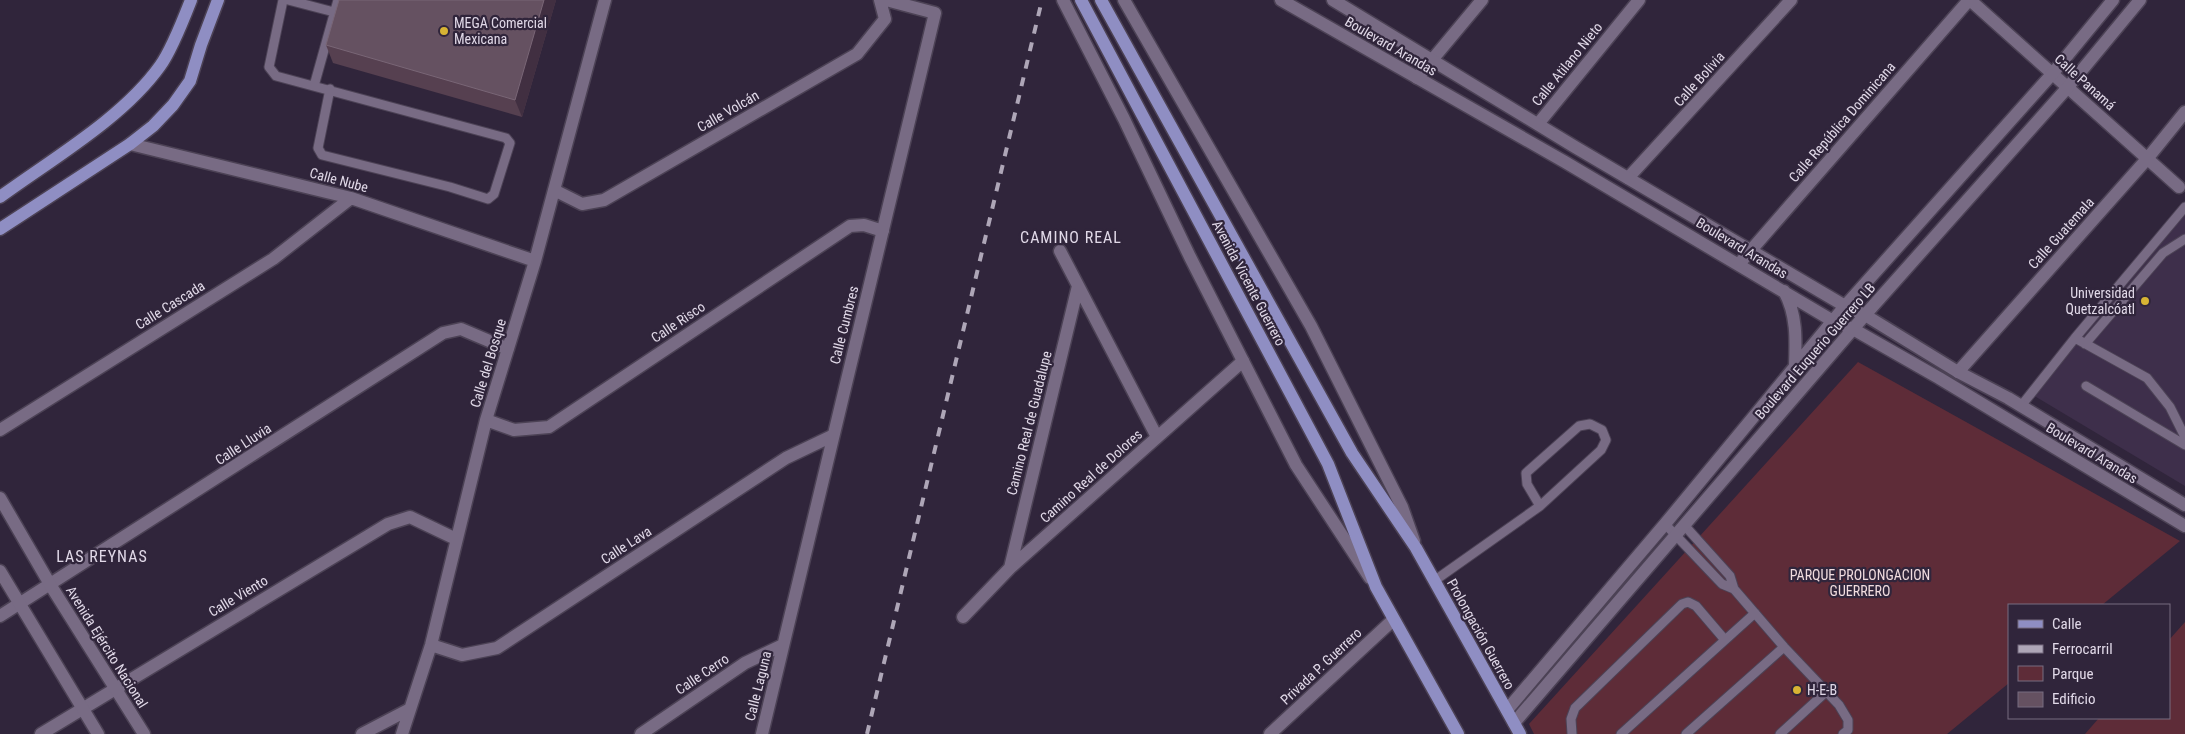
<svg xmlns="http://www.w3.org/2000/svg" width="2185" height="734" font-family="'Roboto Condensed',sans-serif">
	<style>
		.built { fill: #3e2f4b }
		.green { fill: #5e2c38 }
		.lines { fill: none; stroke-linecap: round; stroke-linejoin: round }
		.lane-casing { stroke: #4c4255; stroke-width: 11 }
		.street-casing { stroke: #4c4255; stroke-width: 15 }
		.secondary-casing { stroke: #4c4255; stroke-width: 15 }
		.primary-casing { stroke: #4c4255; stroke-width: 15 }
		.lane { stroke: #786b84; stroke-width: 9 }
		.street { stroke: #786b84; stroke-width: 12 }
		.secondary { stroke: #786b84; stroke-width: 12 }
		.primary { stroke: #8f8ec3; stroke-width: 12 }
		.rail { stroke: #aea6b7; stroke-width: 4; stroke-dasharray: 9 9; stroke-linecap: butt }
		.wall { fill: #564050 }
		.shaded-wall { fill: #412f41 }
		.building { fill: #655161; stroke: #796676 }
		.poi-dot { fill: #d7b434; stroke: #30253b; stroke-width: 2 }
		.labels { text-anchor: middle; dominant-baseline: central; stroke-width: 4.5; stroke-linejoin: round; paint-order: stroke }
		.poi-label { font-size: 14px; fill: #e1d9e8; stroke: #30253b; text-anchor: start }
		.street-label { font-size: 14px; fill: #e1d9e8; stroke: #30253b }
		.park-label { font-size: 14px; fill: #f1dcdf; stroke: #30253b }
		.quarter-label { font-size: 16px; letter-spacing: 1px; fill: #e1d9e8; stroke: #30253b }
	</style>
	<rect width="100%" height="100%" fill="#30253b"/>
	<!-- built -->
	<path class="built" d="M2185 211V486L2026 391Z"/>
	<!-- green -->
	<path class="green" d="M1858 362 2180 541 2102 605H2009V683L1947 734H1534L1529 724Z
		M2185 622V734H2085L2099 718H2169V640Z"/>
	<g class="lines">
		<defs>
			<path id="lane" d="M283 0 269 67 276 76 506 138 510 143 494 194 488 199 450 187 322 155 318 148 330 89
				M288 0 334 12
				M314 86 338 0
				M2075 338 2185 207
				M2085 344 2163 253 2185 239
				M2086 386 2185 445
				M2021 406 2075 338 2147 378 2170 407 2185 437
				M1665 524 1722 584 1734 589
				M1685 526 1730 576 1734 589 1784 647 1839 705 1848 720V730L1843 734
				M1434 581 1540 506 1601 450 1606 440 1602 430 1590 424 1579 426 1526 473 1527 484 1540 506
				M1572 734 1571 719 1575 708 1682 604 1688 602 1696 606 1725 640
				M1621 734 1755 613
				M1686 734 1784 647
				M1780 734 1827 691"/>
			<path id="street" d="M1970 0 2179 187
				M1417 78 1482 0
				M1538 124 1639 0
				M130 144 351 198 535 261
				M1628 178 1791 0
				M554 190 582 204 604 200 857 54 885 19 880 0
				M1060 251 1157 437
				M1739 264 1969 0
				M1958 372 2147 159 2185 112
				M486 420 514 430 549 427 850 226 864 225 883 231
				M0 430 273 259 351 198
				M1010 568 1078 286
				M0 616 443 333 461 329 508 349
				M963 617 1010 568 1243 361
				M431 645 462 655 497 648 786 458 832 436
				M41 734 388 524 410 517 456 539
				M362 734 408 710
				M402 734 431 645 486 420 535 261 605 0
				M641 734 745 663 783 645
				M762 734 935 13 886 0
				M1270 734 1393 620"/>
			<path id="secondary" d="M1063 0 1124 119 1190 257 1296 465 1370 578
				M1124 0 1311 326 1402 507 1414 541
				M1281 0 1565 162 1833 321 1853 329 1939 378 2185 526
				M1333 0 1575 147 1845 306 1865 315 1958 372 2008 398 2185 505
				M1784 291C1797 314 1796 340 1795 366
				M0 498 51 586 144 734
				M0 571 98 734
				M1507 710 1665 524 1845 306 2053 73 2113 0
				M1514 723 1865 315 2068 87 2140 0"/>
			<path id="primary" d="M1081 0 1328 464 1376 587 1458 734
				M1101 0 1352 453 1416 548 1520 734
				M0 197C52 159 123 118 160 66 171 51 184 18 191 0
				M0 229 130 144 153 126 173 105 190 81 201 45 218 0"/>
		</defs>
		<!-- lane casing -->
		<use href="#lane" class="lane-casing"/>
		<!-- street casing -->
		<use href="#street" class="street-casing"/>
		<!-- secondary casing -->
		<use href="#secondary" class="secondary-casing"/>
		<!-- primary casing -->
		<use href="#primary" class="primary-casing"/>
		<!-- lane -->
		<use href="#lane" class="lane"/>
		<!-- street -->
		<use href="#street" class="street"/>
		<!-- secondary -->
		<use href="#secondary" class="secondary"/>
		<!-- primary -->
		<use href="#primary" class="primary"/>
		<!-- rail -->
		<path class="rail" d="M867 734 1042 0"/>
	</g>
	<!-- wall -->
	<path class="wall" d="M556 0 522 117 333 63 326 45Z"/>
	<!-- shaded-wall -->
	<path class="shaded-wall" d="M544 0H556L522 117 515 100Z"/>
	<!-- building -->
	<path class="building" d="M339 0H544L515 100 326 45Z"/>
	<!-- markers -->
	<g class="poi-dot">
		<circle cx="444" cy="31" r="5"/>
		<circle cx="2145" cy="301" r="5"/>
		<circle cx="1797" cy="690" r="5"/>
	</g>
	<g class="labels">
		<!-- poi labels -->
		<g class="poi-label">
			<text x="454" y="23">MEGA Comercial<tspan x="454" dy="16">Mexicana</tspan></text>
			<text x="2135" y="293" text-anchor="end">Universidad<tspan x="2135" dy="16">Quetzalcóatl</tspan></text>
			<text x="1807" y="690">H-E-B</text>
		</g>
		<!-- street labels -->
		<g class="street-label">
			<text transform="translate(1391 46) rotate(30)">Boulevard Arandas</text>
			<text transform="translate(1567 64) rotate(-51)">Calle Atilano Nieto</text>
			<text transform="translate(1699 79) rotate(-48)">Calle Bolivia</text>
			<text transform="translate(2085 82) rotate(42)">Calle Panamá</text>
			<text transform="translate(728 111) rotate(-30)">Calle Volcán</text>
			<text transform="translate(1842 122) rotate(-49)">Calle República Dominicana</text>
			<text transform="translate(339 180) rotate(15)">Calle Nube</text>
			<text transform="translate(2061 233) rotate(-48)">Calle Guatemala</text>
			<text transform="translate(1742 248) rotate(31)">Boulevard Arandas</text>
			<text transform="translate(1249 283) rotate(62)">Avenida Vicente Guerrero</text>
			<text transform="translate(170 305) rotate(-32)">Calle Cascada</text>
			<text transform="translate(678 322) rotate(-34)">Calle Risco</text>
			<text transform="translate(844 325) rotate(-76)">Calle Cumbres</text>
			<text transform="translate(1815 351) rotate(-49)">Boulevard Euquerio Guerrero LB</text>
			<text transform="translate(488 363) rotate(-73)">Calle del Bosque</text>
			<text transform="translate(1029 423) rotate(-76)">Camino Real de Guadalupe</text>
			<text transform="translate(243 444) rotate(-33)">Calle Lluvia</text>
			<text transform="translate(2092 453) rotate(31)">Boulevard Arandas</text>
			<text transform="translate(1091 476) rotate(-42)">Camino Real de Dolores</text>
			<text transform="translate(626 545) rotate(-33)">Calle Lava</text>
			<text transform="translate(238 596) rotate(-31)">Calle Viento</text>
			<text transform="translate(1481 634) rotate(61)">Prolongación Guerrero</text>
			<text transform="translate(107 647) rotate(58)">Avenida Ejército Nacional</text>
			<text transform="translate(1321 666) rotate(-43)">Privada P. Guerrero</text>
			<text transform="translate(702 674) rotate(-34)">Calle Cerro</text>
			<text transform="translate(758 686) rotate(-76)">Calle Laguna</text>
		</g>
		<!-- park labels -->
		<g class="park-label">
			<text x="1860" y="575">PARQUE PROLONGACION<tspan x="1860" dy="16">GUERRERO</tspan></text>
		</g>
		<!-- quarter labels -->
		<g class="quarter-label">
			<text x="1071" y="237">CAMINO REAL</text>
			<text x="102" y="556">LAS REYNAS</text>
		</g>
	</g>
	<!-- legend -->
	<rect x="2008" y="604" width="162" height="115" fill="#30253b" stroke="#776d80"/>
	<rect x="2018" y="620" width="25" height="8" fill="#8f8ec3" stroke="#776d80"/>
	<text x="2052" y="629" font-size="15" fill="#e1d9e8">Calle</text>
	<rect x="2018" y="645" width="25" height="8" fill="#aea6b7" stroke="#776d80"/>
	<text x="2052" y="654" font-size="15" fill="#e1d9e8">Ferrocarril</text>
	<rect x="2018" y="666" width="25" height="15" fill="#5e2c38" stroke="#776d80"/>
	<text x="2052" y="679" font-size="15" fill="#e1d9e8">Parque</text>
	<rect x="2018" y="692" width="25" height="15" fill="#655161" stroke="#776d80"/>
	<text x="2052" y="704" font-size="15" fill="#e1d9e8">Edificio</text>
</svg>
